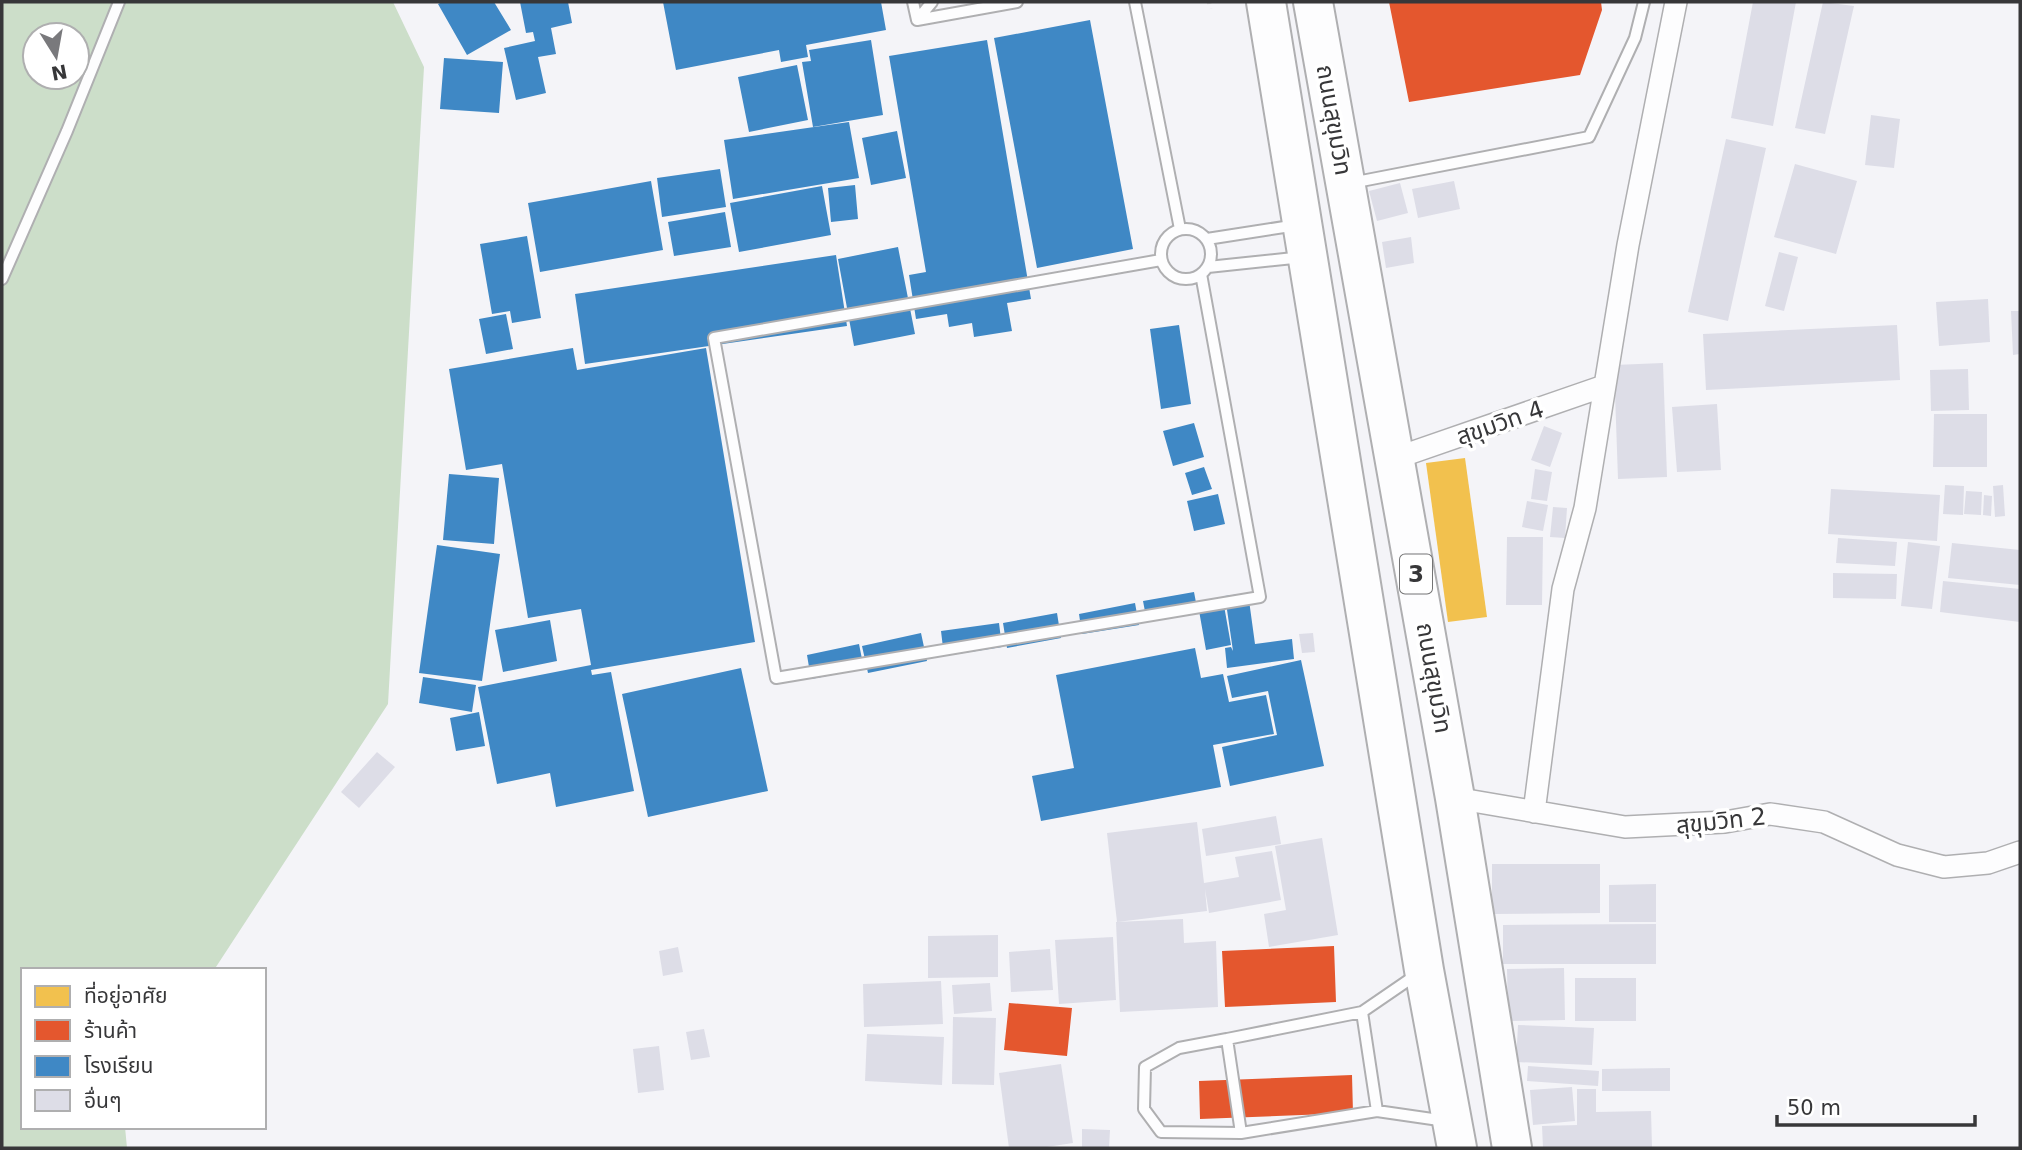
<svg xmlns="http://www.w3.org/2000/svg" width="2022" height="1150" font-family="'DejaVu Sans','Noto Sans Thai',sans-serif">
	<style>
		.green { fill: #ccdec9; fill-rule: evenodd }
		.homes { fill: #f2c14e }
		.shops { fill: #e4572e }
		.schools { fill: #3f88c5 }
		.building { fill: #dddde7 }
		.lines { fill: none; stroke-linecap: round; stroke-linejoin: round }
		.lane-casing { stroke: #afafb1; stroke-width: 14 }
		.street-casing { stroke: #afafb1; stroke-width: 24 }
		.highway-casing { stroke: #afafb1; stroke-width: 42 }
		.path { stroke: #ddddde; stroke-width: 4.5; stroke-dasharray: 2 5; stroke-linecap: butt }
		.lane { stroke: #fdfdfe; stroke-width: 10 }
		.street { stroke: #fdfdfe; stroke-width: 21 }
		.highway { stroke: #fdfdfe; stroke-width: 38 }
		.labels { text-anchor: middle; dominant-baseline: central; stroke-width: 7; stroke-linejoin: round; paint-order: stroke }
		.shield { fill: #fff; stroke: #737374; stroke-width: 2 }
		.shield-label { font-size: 23px; font-weight: bold; fill: #373739 }
		.street-label { font-size: 24px; fill: #373739; stroke: #fff }
	</style>
	<rect width="100%" height="100%" fill="#f4f4f8"/>
	<!-- green -->
	<path class="green" d="M2 2H393L424 67 388 704 214 970H23V1127H125L127 1148H2ZM35 35H77V77H35Z"/>
	<!-- homes -->
	<path class="homes" d="M1465 458 1487 617 1448 622 1426 463Z"/>
	<!-- shops -->
	<path class="shops" d="M1389 2H1601L1602 10 1580 75 1409 102Z
		M1334 946 1336 1002 1225 1007 1222 951Z
		M1009 1003 1072 1008 1067 1056 1004 1050Z
		M1352 1075 1353 1113 1200 1119 1199 1081Z"/>
	<!-- schools -->
	<path class="schools" d="M442 2H494L511 30 467 55 438 4Z
		M520 2H568L572 23 551 28 556 54 538 57 546 93 516 100 504 48 535 41 533 32 526 33Z
		M663 2H881L886 30 806 45 808 57 781 62 779 50 676 70Z
		M1090 20 1133 249 1037 268 994 38Z
		M871 40 883 115 813 127 802 62 811 61 809 50Z
		M987 40 1031 299 1007 303 1012 331 974 337 972 323 949 327 947 314 916 319 909 275 926 272 889 56Z
		M444 58 503 62 499 113 440 109Z
		M797 65 808 120 749 132 738 77Z
		M849 122 859 178 733 199 724 140Z
		M897 131 906 178 871 185 862 138Z
		M720 169 726 207 662 217 657 178Z
		M651 181 663 250 540 272 528 203Z
		M855 185 858 219 831 222 828 188Z
		M822 186 831 235 739 252 730 203Z
		M725 212 731 247 674 256 668 222Z
		M527 236 541 318 512 323 510 311 492 314 480 244Z
		M898 247 915 334 854 346 838 259Z
		M836 255 847 326 585 364 575 294Z
		M506 314 513 349 486 354 479 319Z
		M1179 325 1191 404 1161 409 1150 329Z
		M573 348 577 370 706 348 755 642 591 670 592 675 611 672 634 791 556 807 550 773 497 784 478 687 591 665 581 609 528 618 502 464 466 470 449 369Z
		M1194 423 1204 457 1173 466 1163 431Z
		M1204 467 1212 489 1192 495 1185 473Z
		M449 474 499 478 494 544 443 540Z
		M1218 494 1225 524 1194 531 1187 501Z
		M437 545 500 554 482 681 419 673Z
		M1194 592 1198 613 1147 622 1143 601Z
		M1248 593 1255 644 1292 639 1294 659 1227 668 1225 648 1231 647 1233 651 1225 596Z
		M1223 600 1231 645 1206 650 1198 605Z
		M1135 603 1139 625 1082 634 1079 614Z
		M1057 613 1061 638 1007 648 1003 623Z
		M550 620 557 661 503 672 495 630Z
		M999 623 1002 647 944 656 941 631Z
		M921 633 927 661 868 673 862 646Z
		M859 644 864 669 811 679 807 655Z
		M1195 648 1201 678 1223 674 1229 702 1266 695 1274 734 1213 745 1221 787 1041 821 1032 776 1074 768 1056 675Z
		M1301 660 1324 766 1230 786 1222 747 1277 735 1268 691 1232 698 1227 676Z
		M741 668 768 791 648 817 622 694Z
		M423 677 476 685 472 712 419 703Z
		M479 712 485 746 456 751 450 718Z"/>
	<!-- building -->
	<path class="building" d="M1753 2H1796L1773 126 1731 118Z
		M1823 2 1854 6 1825 134 1795 128Z
		M1871 115 1900 119 1894 168 1865 165Z
		M1726 139 1766 148 1728 321 1688 312Z
		M1795 164 1857 181 1836 254 1774 237Z
		M1454 181 1460 209 1418 218 1412 189Z
		M1400 183 1408 213 1377 221 1369 191Z
		M1411 237 1414 263 1386 268 1382 242Z
		M1779 252 1798 257 1784 311 1765 306Z
		M1988 299 1990 342 1939 346 1936 302Z
		M2011 311H2020V354L2013 355Z
		M1897 325 1900 380 1706 390 1703 334Z
		M1663 363 1667 477 1618 479 1614 365Z
		M1968 369 1969 410 1931 411 1930 370Z
		M1717 404 1721 470 1677 472 1672 407Z
		M1934 414H1987V467H1933Z
		M1544 426 1562 433 1550 467 1531 460Z
		M1535 469 1552 472 1547 501 1531 499Z
		M1945 485 1964 486 1963 515 1943 514Z
		M2003 485 2005 516 1995 517 1993 486Z
		M1831 489 1940 495 1937 541 1828 534Z
		M1966 491 1982 492 1981 515 1964 514Z
		M1984 495 1992 496 1991 516 1983 515Z
		M1527 501 1548 505 1543 531 1522 527Z
		M1553 507 1567 508 1565 538 1550 537Z
		M1507 537H1543L1542 605H1506Z
		M1838 538 1897 542 1895 566 1836 563Z
		M1908 542 1940 546 1932 609 1901 606Z
		M1952 543 2020 550V585L1948 578Z
		M1833 573 1897 574 1896 599 1833 598Z
		M1943 581 2020 589V622L1940 612Z
		M1313 633 1315 652 1302 653 1299 634Z
		M377 752 395 767 359 808 341 792Z
		M1276 816 1281 844 1206 856 1202 829Z
		M1197 822 1204 883 1239 877 1235 857 1272 851 1281 900 1209 913 1205 889 1207 911 1117 922 1107 833Z
		M1322 838 1338 935 1269 947 1264 914 1286 910 1275 846Z
		M1492 864H1600V913L1492 914Z
		M1656 884V922H1609V885Z
		M1183 919 1184 943 1216 941 1218 1007 1120 1012 1116 922Z
		M1656 924V964H1503V925Z
		M998 935V977L928 978V936Z
		M1113 937 1116 1000 1059 1004 1055 940Z
		M678 947 683 972 663 976 659 951Z
		M1050 949 1053 990 1011 992 1009 952Z
		M1564 968 1565 1020 1508 1021 1507 969Z
		M1575 978H1636V1021H1575Z
		M941 981 943 1024 864 1027 863 984Z
		M990 983 992 1011 954 1014 952 985Z
		M953 1017 996 1018 994 1085 952 1084Z
		M1518 1025 1594 1028 1592 1065 1516 1062Z
		M704 1029 710 1057 691 1060 686 1032Z
		M867 1034 944 1037 942 1085 865 1081Z
		M659 1046 664 1090 638 1093 633 1049Z
		M1061 1064 1073 1143 1040 1148H1009L999 1073Z
		M1528 1066 1599 1071 1598 1086 1527 1081Z
		M1670 1068V1091H1602V1069Z
		M1572 1087 1575 1121 1533 1125 1530 1090Z
		M1577 1089H1596V1112L1651 1111 1652 1147 1543 1148 1542 1126 1577 1125Z
		M1082 1129 1110 1130 1109 1148H1082Z"/>
	<g class="lines">
		<defs>
			<path id="lane" d="M913 2 917 20 932 2
				M1135 2 1180 229
				M917 20 1017 2
				M1351 183 1589 137 1635 38 1644 2
				M1161 254a25 25 0 1 1 50 0a25 25 0 1 1-50 0Z
				M1207 239 1297 225
				M1161 260 714 338 776 678 1260 597 1201 274
				M1208 267 1303 257
				M2 279 67 131 119 2
				M1416 975 1362 1012 1227 1039 1241 1133 1377 1111 1446 1121
				M1362 1012 1377 1111
				M1227 1039 1179 1048 1145 1067 1144 1109 1161 1132 1241 1133"/>
			<path id="street" d="M1396 458 1604 386
				M1455 798 1625 827 1725 822 1770 814 1824 822 1897 855 1944 867 1988 863 2020 852
				M1534 812 1563 589 1585 508 1628 245 1676 2"/>
			<path id="highway" d="M1266 2 1424 970 1457 1148
				M1313 2 1455 798 1512 1148"/>
		</defs>
		<!-- lane casing -->
		<use href="#lane" class="lane-casing"/>
		<!-- street casing -->
		<use href="#street" class="street-casing"/>
		<!-- highway casing -->
		<use href="#highway" class="highway-casing"/>
		<!-- path -->
		<path class="path" d="M1209 2 1210 9"/>
		<!-- lane -->
		<use href="#lane" class="lane"/>
		<!-- street -->
		<use href="#street" class="street"/>
		<!-- highway -->
		<use href="#highway" class="highway"/>
	</g>
	<g class="labels">
		<!-- shield labels -->
		<rect class="shield" x="1400" y="554.5" width="32" height="39" rx="5"/>
		<g class="shield-label">
			<text x="1416" y="574">3</text>
		</g>
		<!-- street labels -->
		<g class="street-label">
			<text transform="translate(1334 120) rotate(80)">ถนนสุขุมวิท</text>
			<text transform="translate(1500 423) rotate(-19)">สุขุมวิท 4</text>
			<text transform="translate(1434 678) rotate(80)">ถนนสุขุมวิท</text>
			<text transform="translate(1721 821) rotate(-6)">สุขุมวิท 2</text>
		</g>
	</g>
	<!-- border -->
	<rect width="2022" height="1150" fill="none" stroke="#373739" stroke-width="7"/>
	<!-- legend -->
	<rect x="21" y="968" width="245" height="161" fill="#ffffff" stroke="#afafb0" stroke-width="2"/>
	<rect x="35" y="986" width="35" height="21" fill="#f2c14e" stroke="#afafb0" stroke-width="2"/>
	<text x="84" y="1003" font-size="21" fill="#373739">ที่อยู่อาศัย</text>
	<rect x="35" y="1020" width="35" height="21" fill="#e4572e" stroke="#afafb0" stroke-width="2"/>
	<text x="84" y="1038" font-size="21" fill="#373739">ร้านค้า</text>
	<rect x="35" y="1056" width="35" height="21" fill="#3f88c5" stroke="#afafb0" stroke-width="2"/>
	<text x="84" y="1073" font-size="21" fill="#373739">โรงเรียน</text>
	<rect x="35" y="1090" width="35" height="21" fill="#dddde7" stroke="#afafb0" stroke-width="2"/>
	<text x="84" y="1108" font-size="21" fill="#373739">อื่นๆ</text>
	<!-- north arrow -->
	<g transform="translate(56 56) rotate(169)"><circle r="33" fill="#ffffff" stroke="#afafb0" stroke-width="2"/>
	<path d="M0-5L12 26L0 18L-12 26Z" fill="#79797c"/>
	<text y="-10" font-size="19" font-weight="bold" text-anchor="middle" fill="#373739">N</text>
	</g>
	<!-- scale -->
	<path d="M1777 1115v10h198v-10" fill="none" stroke="#373739" stroke-width="3.5"/>
	<text x="1787" y="1115" font-size="21" fill="#373739" stroke="#ffffff" stroke-width="5" paint-order="stroke">50 m</text>
</svg>
